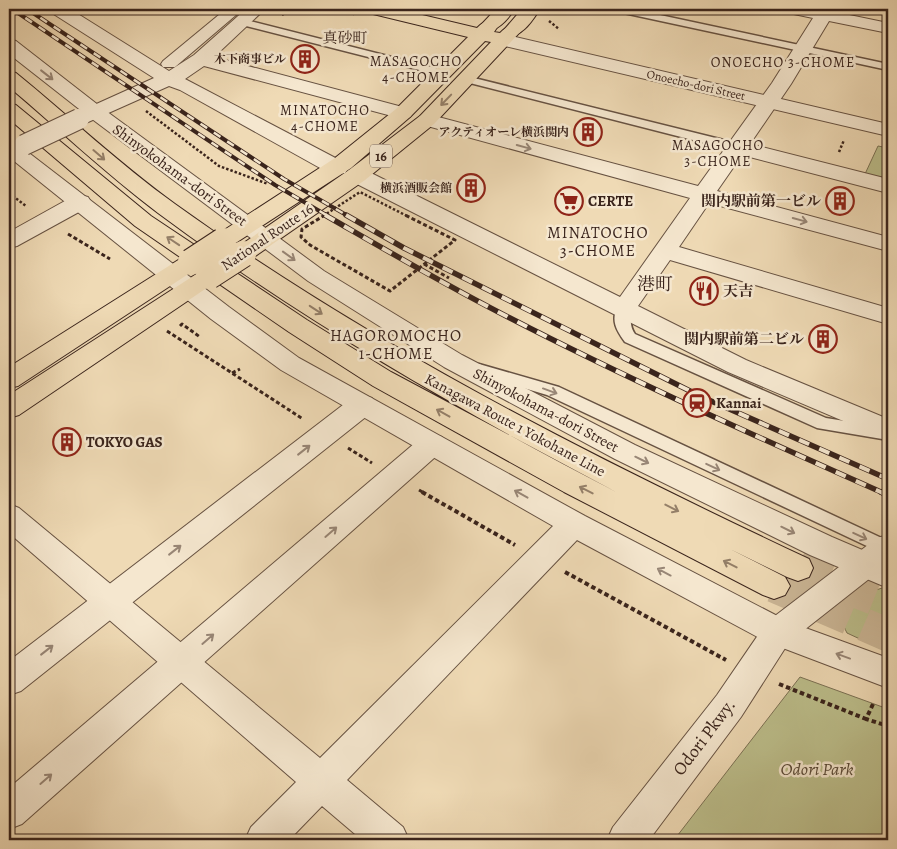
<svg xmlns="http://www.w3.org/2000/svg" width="897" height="849" font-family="Alegreya,'Noto Serif JP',serif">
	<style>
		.green { fill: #bcbe8b; stroke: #7b7154 }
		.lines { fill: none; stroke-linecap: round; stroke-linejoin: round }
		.motorway-tunnel { stroke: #cbb696; stroke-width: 33; stroke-dasharray: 33 16; stroke-linecap: butt }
		.service-casing { stroke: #675242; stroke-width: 3 }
		.pedestrian-casing { stroke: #675242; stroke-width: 2 }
		.minor-casing { stroke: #675242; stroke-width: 2 }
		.tertiary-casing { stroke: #675242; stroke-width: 2 }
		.primary-casing { stroke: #3a241c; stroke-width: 2 }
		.trunk-casing { stroke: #3a241c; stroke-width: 2 }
		.motorway-casing { stroke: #3a241c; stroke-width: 2 }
		.path-far2 { stroke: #3a241c; stroke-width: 2.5; stroke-dasharray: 2.5 2; stroke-linecap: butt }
		.path-far1 { stroke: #3a241c; stroke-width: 3; stroke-dasharray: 4 2.5; stroke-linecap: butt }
		.path { stroke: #3a241c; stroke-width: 4; stroke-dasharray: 4.5 3; stroke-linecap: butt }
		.service { fill: #f5e7cf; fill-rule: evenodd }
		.pedestrian { fill: #f5e7cf; fill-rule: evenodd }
		.minor { fill: #f5e7cf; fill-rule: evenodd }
		.tertiary { fill: #f5e7cf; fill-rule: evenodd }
		.primary { fill: #efdab5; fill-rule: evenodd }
		.trunk { fill: #efdab5; fill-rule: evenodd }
		.motorway { fill: #efdab5; fill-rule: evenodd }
		.rail-far2-casing { stroke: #3a241c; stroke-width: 4 }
		.rail-far1-casing { stroke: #3a241c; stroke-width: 5.5 }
		.rail-casing { stroke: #3a241c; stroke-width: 6 }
		.rail-far2 { stroke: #f5e7cf; stroke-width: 2.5; stroke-dasharray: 8; stroke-linecap: butt }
		.rail-far1 { stroke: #f5e7cf; stroke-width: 4; stroke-dasharray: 11; stroke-linecap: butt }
		.rail { stroke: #f5e7cf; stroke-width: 4.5; stroke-dasharray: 14; stroke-linecap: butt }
		.minor-bridge-casing { stroke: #675242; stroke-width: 22; stroke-linecap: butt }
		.trunk-bridge-casing { stroke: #3a241c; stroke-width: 28; stroke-linecap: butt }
		.minor-bridge { stroke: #f5e7cf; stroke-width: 20 }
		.trunk-bridge { stroke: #efdab5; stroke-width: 26 }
		.oneway { stroke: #988676 }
		.oneway2 { stroke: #947f68 }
		.labels { text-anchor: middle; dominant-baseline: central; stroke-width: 5; stroke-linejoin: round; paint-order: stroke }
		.far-poi-label { font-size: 12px; font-weight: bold; fill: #3a241c; stroke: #f5e7cf; text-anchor: end }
		.far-street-label { font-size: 12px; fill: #3a241c; stroke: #f5e7cf }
		.far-neighbourhood-label { font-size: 14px; letter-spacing: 1px; fill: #3a241c; stroke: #f5e7cf }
		.shield { fill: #f5e7cf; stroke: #725e52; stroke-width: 1 }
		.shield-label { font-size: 14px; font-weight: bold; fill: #3a241c }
		.far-quarter-label { font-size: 15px; fill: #3a241c; stroke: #f5e7cf }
		.street-label { font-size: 15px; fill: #3a241c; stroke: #f5e7cf }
		.poi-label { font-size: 15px; font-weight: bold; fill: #3a241c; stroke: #f5e7cf; text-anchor: start }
		.neighbourhood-label { font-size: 16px; letter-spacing: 1px; fill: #3a241c; stroke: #f5e7cf }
		.quarter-label { font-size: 18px; fill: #3a241c; stroke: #f5e7cf }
		.near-street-label { font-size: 18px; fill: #3a241c; stroke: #f5e7cf }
		.near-park-label { font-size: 18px; font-style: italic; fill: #5a4a38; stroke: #f5e7cf }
	</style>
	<rect width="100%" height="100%" fill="#efdab5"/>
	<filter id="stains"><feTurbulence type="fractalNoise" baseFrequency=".004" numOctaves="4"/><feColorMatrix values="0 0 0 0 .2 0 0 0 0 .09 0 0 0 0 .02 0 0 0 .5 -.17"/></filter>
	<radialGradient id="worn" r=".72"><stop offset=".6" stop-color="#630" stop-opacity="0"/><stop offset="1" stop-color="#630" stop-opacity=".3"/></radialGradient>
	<!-- green -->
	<path class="green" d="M878 146 888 148V180L865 174Z
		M882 588 888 589V652L847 633C837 614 842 608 860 598 867 595 874 590 882 588Z
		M800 677 888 709V840H674Z"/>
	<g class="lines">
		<!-- motorway-tunnel -->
		<path class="motorway-tunnel" d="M798 568 888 604
			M774 586 888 635"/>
		<defs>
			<path id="service" d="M614 9H632L888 64V70L619 12Z
				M242 19 447 71 449 73 443 76 238 24 237 22Z
				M466 76 740 144 742 147 736 151 462 81 460 79Z
				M623 305 628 307C634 316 627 322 635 334L826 418 888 428V440L817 428 625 342C617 331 610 320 618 307Z
				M479 364 559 387 888 541V556L547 395 474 373 471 369 474 365Z"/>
			<path id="pedestrian" d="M226 9H243L175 67H163L161 64 163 61Z"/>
			<path id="minor" d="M49 9H70L169 71 194 55 246 9H265L214 57 410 109 413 113 410 117 403 119 204 66 185 79 345 163 348 168 345 173 337 174 329 173 180 90 169 86 86 123 79 125 72 123 69 119 72 115 154 78 52 13Z
				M786 9H837L835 12 888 23V33L829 21 791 84 750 144 888 179V193L742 155 717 191 888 237V251L709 203 679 247 888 308V324L670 260 638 306 746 360 888 419V440L728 372 349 180 346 175 349 170 357 169 365 170 620 297 690 198 420 124 417 120 420 116 427 114 698 186 772 83 813 18 789 13Z
				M80 195 88 197 91 202 88 207 17 246 9 248V232L72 197Z
				M362 395 372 398 376 405 372 412 21 691 9 695V661L352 398Z
				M432 434 442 437 446 444 442 451 22 824 9 829V788L422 437Z
				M888 535V564L789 642 741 717 649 840H607L613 827 717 695 767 622 877 538Z"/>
			<path id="tertiary" d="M503 34 888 124V136L496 44 494 40 496 36Z
				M9 39 16 41 102 108 324 271 462 355 635 445 832 537 888 561V588L810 555 615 459 444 367 308 281 88 116 9 54Z
				M9 141 16 143 229 307 299 358 585 516 789 622 888 658V688L767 642 577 540 347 780 403 827 409 840H362L322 806 289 840H245L251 827 296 782 9 533V504L19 508 320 758 553 526 281 370 211 319 9 157Z"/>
			<path id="primary" d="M496 9H515C507 20 497 33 483 30L480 26Z
				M522 9H540C532 21 521 39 506 35L503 31Z"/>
			<path id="trunk" d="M366 9H397L477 28C483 22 487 20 495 22L498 26 494 32 500 33C506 27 510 25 518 27L521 31 434 124 365 180 251 259 243 261 235 259 231 254 235 249 349 170 420 116 491 42 485 41 410 117 351 168 231 246 223 248 215 246 211 241 215 236 335 158 396 109 468 37 369 13Z
				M191 255 199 257 203 262 199 267 18 386 9 388V367L183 257Z
				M209 268 217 271 221 276 217 281 19 415 9 418V395L201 271Z"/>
			<path id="motorway" d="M9 71 16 73C69 116 119 164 175 204 372 346 590 456 809 559L813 568 809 577 798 581 787 577 730 549 785 577 790 586 785 595 774 599 763 595 564 492 373 386 289 332 135 226 9 119V103L16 105 151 216 307 320 391 372 618 493C459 410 303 321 158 213 106 174 59 129 9 87Z"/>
		</defs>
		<!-- service casing -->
		<use href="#service" class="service-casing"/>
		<!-- pedestrian casing -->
		<use href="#pedestrian" class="pedestrian-casing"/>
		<!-- minor casing -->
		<use href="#minor" class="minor-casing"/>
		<!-- tertiary casing -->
		<use href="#tertiary" class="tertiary-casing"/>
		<!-- primary casing -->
		<use href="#primary" class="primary-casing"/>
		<!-- trunk casing -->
		<use href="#trunk" class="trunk-casing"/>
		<!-- motorway casing -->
		<use href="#motorway" class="motorway-casing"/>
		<!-- path-far2 -->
		<path class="path-far2" d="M330 9 354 14
			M552 10 569 13
			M282 15 290 9
			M549 21 559 29
			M146 111 219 166 268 184
			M839 152 844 140
			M9 193 26 206
			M323 216 360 192 407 216"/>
		<!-- path-far1 -->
		<path class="path-far1" d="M325 215 302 229 301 237 310 245 390 291 455 240 405 215
			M68 234 110 259
			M424 264 449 278
			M180 326 182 324 200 337
			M167 331 303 419
			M232 373 240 369
			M348 448 372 463
			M419 490 424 493"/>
		<!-- path -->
		<path class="path" d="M422 492 515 545
			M565 572 726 660
			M779 684 866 719
			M873 704 866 719 888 726"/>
		<!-- service -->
		<use href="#service" class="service"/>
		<!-- pedestrian -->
		<use href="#pedestrian" class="pedestrian"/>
		<!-- minor -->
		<use href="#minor" class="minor"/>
		<!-- tertiary -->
		<use href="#tertiary" class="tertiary"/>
		<!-- primary -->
		<use href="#primary" class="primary"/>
		<!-- trunk -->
		<use href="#trunk" class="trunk"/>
		<!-- motorway -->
		<use href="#motorway" class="motorway"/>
		<defs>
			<path id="rail-far2" d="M12 9 275 185 328 216
				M27 9 284 179 348 216"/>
			<path id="rail-far1" d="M325 215C386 250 447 286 510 318 632 381 758 437 883 493
				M346 215 404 248 702 397 888 479"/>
			<path id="rail" d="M881 492 888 495"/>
		</defs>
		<!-- rail-far2 casing -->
		<use href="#rail-far2" class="rail-far2-casing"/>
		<!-- rail-far1 casing -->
		<use href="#rail-far1" class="rail-far1-casing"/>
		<!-- rail casing -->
		<use href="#rail" class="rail-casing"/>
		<!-- rail-far2 -->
		<use href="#rail-far2" class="rail-far2"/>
		<!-- rail-far1 -->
		<use href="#rail-far1" class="rail-far1"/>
		<!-- rail -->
		<use href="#rail" class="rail"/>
		<defs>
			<path id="minor-bridge" d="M24 145 79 119"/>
			<path id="trunk-bridge" d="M191 262 223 241
				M209 276 243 254"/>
		</defs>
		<!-- minor-bridge casing -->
		<use href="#minor-bridge" class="minor-bridge-casing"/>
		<!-- trunk-bridge casing -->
		<use href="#trunk-bridge" class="trunk-bridge-casing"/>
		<!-- minor-bridge -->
		<use href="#minor-bridge" class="minor-bridge"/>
		<!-- trunk-bridge -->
		<use href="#trunk-bridge" class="trunk-bridge"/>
	</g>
	<!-- one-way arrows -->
	<defs><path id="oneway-shaft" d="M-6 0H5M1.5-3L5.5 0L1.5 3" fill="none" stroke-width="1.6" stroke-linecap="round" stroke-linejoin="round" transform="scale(1.25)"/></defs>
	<g class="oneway">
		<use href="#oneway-shaft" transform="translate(47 75) rotate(38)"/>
		<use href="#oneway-shaft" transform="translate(524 147) rotate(15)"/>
		<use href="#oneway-shaft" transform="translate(800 220) rotate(15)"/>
		<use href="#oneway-shaft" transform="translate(289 256) rotate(36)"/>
		<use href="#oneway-shaft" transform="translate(550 391) rotate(20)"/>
		<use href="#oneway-shaft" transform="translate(304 450) rotate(-38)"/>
		<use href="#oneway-shaft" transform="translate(642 460) rotate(26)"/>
		<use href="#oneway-shaft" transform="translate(713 467) rotate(25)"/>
		<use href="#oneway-shaft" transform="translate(521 494) rotate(-151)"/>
		<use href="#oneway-shaft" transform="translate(788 530) rotate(26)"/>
		<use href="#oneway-shaft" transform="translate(331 532) rotate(-41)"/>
		<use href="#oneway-shaft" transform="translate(860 536) rotate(25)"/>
		<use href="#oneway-shaft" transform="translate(175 550) rotate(-38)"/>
		<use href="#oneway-shaft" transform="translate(664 572) rotate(-152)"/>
		<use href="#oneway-shaft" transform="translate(208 639) rotate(-41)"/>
		<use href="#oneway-shaft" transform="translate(47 650) rotate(-38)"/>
		<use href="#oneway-shaft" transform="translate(843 656) rotate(-160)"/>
		<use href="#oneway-shaft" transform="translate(46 779) rotate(-41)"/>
	</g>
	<g class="oneway2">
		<use href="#oneway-shaft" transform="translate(446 100) rotate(134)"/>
		<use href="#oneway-shaft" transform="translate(99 155) rotate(41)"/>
		<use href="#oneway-shaft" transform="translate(173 241) rotate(-146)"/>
		<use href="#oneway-shaft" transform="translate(316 310) rotate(33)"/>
		<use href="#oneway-shaft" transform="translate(443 413) rotate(-151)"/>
		<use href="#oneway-shaft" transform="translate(586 490) rotate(-153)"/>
		<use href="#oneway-shaft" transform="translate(672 508) rotate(27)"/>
		<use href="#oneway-shaft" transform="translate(730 564) rotate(-153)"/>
	</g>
	<!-- icons -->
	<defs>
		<symbol id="building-ring" viewBox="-11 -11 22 22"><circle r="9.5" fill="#f5e7cf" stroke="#8f2418" stroke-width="1.5"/><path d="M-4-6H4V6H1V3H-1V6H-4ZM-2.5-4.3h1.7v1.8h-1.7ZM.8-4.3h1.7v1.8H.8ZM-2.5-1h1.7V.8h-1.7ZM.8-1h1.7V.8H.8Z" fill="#8f2418"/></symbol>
		<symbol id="supermarket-ring" viewBox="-11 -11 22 22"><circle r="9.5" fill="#f5e7cf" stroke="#8f2418" stroke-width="1.5"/><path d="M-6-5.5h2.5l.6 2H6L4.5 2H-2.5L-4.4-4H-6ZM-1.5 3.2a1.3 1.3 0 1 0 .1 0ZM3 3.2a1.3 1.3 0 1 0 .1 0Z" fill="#8f2418"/></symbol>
		<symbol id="restaurant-ring" viewBox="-11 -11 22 22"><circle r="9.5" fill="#f5e7cf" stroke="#8f2418" stroke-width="1.5"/><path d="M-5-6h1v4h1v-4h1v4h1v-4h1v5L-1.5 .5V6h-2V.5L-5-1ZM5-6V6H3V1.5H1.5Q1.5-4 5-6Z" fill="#8f2418"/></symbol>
		<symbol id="station-ring" viewBox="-11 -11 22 22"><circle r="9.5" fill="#f5e7cf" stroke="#8f2418" stroke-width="1.5"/><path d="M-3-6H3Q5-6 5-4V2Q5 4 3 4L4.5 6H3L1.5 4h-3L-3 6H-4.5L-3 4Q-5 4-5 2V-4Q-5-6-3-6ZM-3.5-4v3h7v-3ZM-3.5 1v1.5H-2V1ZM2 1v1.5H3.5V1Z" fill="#8f2418"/></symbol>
	</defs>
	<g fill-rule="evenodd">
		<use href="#building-ring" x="289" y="43" width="32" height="32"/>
		<use href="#building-ring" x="572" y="116" width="32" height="32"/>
		<use href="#building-ring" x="455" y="172" width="32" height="32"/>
		<use href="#supermarket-ring" x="553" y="185" width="32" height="32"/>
		<use href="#building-ring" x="824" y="185" width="32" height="32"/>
		<use href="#restaurant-ring" x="688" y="275" width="32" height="32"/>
		<use href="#building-ring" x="807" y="323" width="32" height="32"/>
		<use href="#station-ring" x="681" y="387" width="32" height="32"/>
		<use href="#building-ring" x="51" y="426" width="32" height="32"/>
	</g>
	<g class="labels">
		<!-- far-poi labels -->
		<g class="far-poi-label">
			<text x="286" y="59">木下商事ビル</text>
			<text x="569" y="132">アクティオーレ横浜関内</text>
			<text x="452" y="188">横浜酒販会館</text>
		</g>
		<!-- far-street labels -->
		<g class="far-street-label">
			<text transform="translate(696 85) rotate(13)">Onoecho-dori Street</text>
		</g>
		<!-- far-neighbourhood labels -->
		<g class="far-neighbourhood-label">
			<text x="416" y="61">MASAGOCHO<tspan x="416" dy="16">4-CHOME</tspan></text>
			<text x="783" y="62">ONOECHO 3-CHOME</text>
			<text x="325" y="110">MINATOCHO<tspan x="325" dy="16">4-CHOME</tspan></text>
			<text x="718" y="145">MASAGOCHO<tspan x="718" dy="16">3-CHOME</tspan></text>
		</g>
		<!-- shield labels -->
		<rect class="shield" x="370" y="144.5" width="22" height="23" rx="4"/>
		<g class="shield-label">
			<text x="381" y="156">16</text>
		</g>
		<!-- far-quarter labels -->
		<g class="far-quarter-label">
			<text x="345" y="38">真砂町</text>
		</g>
		<!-- street labels -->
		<g class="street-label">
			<text transform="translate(180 175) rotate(36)">Shinyokohama-dori Street</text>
			<text transform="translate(267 237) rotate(-34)">National Route 16</text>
			<text transform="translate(546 410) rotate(28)">Shinyokohama-dori Street</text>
			<text transform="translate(515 425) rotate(28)">Kanagawa Route 1 Yokohane Line</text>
		</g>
		<!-- poi labels -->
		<g class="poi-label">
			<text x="588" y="201">CERTE</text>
			<text x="821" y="201" text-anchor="end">関内駅前第一ビル</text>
			<text x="723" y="291">天吉</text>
			<text x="804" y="339" text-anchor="end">関内駅前第二ビル</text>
			<text x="716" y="403">Kannai</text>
			<text x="86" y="442">TOKYO GAS</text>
		</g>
		<!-- neighbourhood labels -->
		<g class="neighbourhood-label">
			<text x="598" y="233">MINATOCHO<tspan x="598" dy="18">3-CHOME</tspan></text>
			<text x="396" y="336">HAGOROMOCHO<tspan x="396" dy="18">1-CHOME</tspan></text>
		</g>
		<!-- quarter labels -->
		<g class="quarter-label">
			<text x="655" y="284">港町</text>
		</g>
		<!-- near-street labels -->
		<g class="near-street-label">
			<text transform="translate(704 737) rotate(-53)">Odori Pkwy.</text>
		</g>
		<!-- near-park labels -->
		<g class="near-park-label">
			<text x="817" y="769">Odori Park</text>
		</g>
	</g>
	<!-- margin -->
	<rect width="897" height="849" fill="none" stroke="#efdab5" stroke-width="30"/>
	<rect x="10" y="10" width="877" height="829" fill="none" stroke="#3a241c" stroke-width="2.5"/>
	<rect x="15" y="15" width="867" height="819" fill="none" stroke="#3a241c"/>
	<rect width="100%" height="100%" filter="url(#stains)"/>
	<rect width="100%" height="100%" fill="url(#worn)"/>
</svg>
